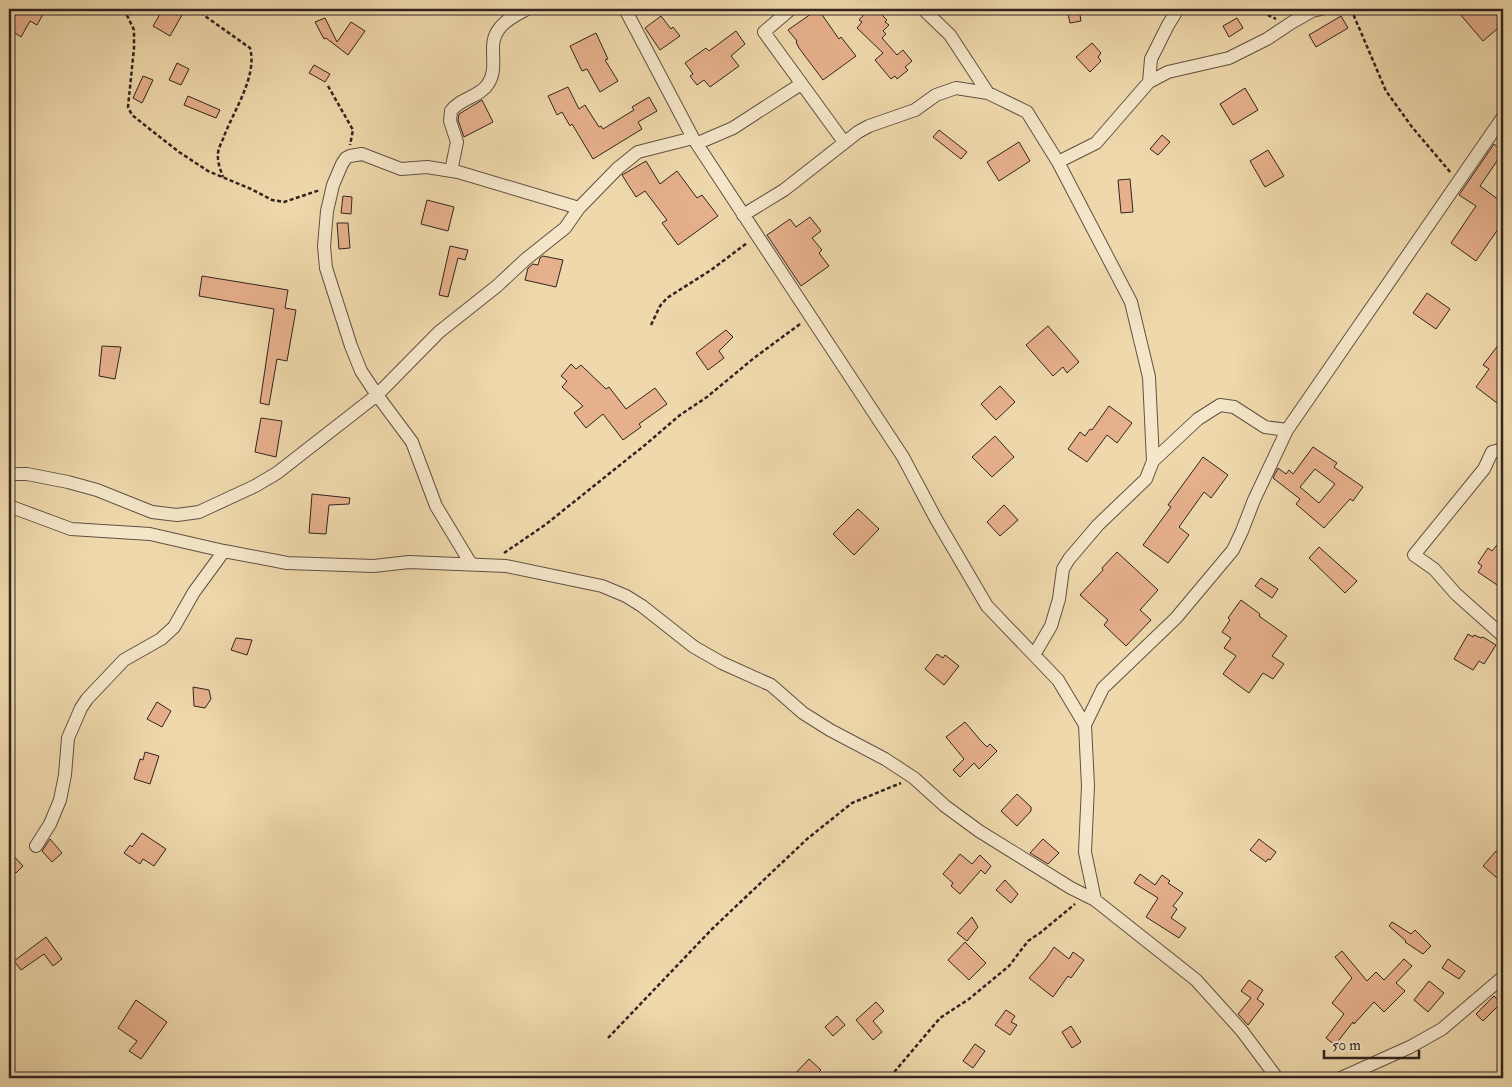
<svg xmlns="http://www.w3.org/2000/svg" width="1512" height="1087" font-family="'IM FELL Double Pica',serif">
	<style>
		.building { fill: #e6b08c; stroke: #302420; fill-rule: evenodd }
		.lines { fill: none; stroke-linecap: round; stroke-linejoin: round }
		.minor-casing { stroke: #605143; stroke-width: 14 }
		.path { stroke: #302420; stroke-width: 2.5; stroke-dasharray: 4 2.5; stroke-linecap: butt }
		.minor { stroke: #f5e6c9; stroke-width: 12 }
	</style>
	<rect width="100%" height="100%" fill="#efd9ac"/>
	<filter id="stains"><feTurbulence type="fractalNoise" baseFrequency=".004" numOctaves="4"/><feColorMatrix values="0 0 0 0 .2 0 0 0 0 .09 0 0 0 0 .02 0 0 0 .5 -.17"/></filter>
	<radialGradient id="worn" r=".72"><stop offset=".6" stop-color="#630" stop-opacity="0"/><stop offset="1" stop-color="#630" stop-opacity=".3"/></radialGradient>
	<!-- building -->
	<path class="building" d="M9 9H46L37 25 30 21 21 37 9 29Z
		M163 9H170L182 15 170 36 153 26Z
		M818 9 839 39 841 37 856 56 823 80 799 48 796 42 797 41 788 30Z
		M869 9H876L887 20 885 22 889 25 883 31 886 34 882 38 897 55 903 50 912 61 905 67 908 70 897 79 895 76 891 79 875 60 883 53 857 28 862 22 859 20Z
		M1067 9H1079L1081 21 1070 23Z
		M1464 9H1503V24L1483 41 1459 13Z
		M661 16 671 29 673 27 680 36 660 50 645 28Z
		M1341 16 1348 28 1316 47 1309 35Z
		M325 18 337 42 351 22 365 31 348 55 326 38 324 39 315 22Z
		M1237 18 1243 28 1229 37 1223 26Z
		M736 31 745 44 731 56 739 66 710 87 704 80 697 85 690 76 693 74 685 63 706 48 709 51Z
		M596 33 608 59 605 60 618 81 600 92 587 69 582 71 570 46Z
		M1092 43 1101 53 1098 57 1101 61 1090 72 1076 57Z
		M177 63 189 69 181 85 169 80Z
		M314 65 330 74 325 82 309 73Z
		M143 76 153 80 142 103 133 98Z
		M568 87 579 109 585 105 599 127 601 126 603 129 634 110 632 107 649 97 657 111 638 122 642 129 593 159 572 124 570 126 562 112 557 115 548 96Z
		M1245 88 1258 110 1233 125 1220 104Z
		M188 96 220 110 216 118 184 105Z
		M482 100 493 122 464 137 458 120 459 114Z
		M939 130 967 152 961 159 933 137Z
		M1162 135 1170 142 1158 155 1150 149Z
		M1019 142 1030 161 999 181 987 162Z
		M1494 144 1503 152 1480 186 1503 203V222L1476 261 1451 243 1476 206 1459 195Z
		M1268 150 1284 176 1265 187 1250 161Z
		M646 161 660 184 677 171 697 198 702 195 718 216 678 245 662 223 667 220 645 191 636 197 622 175Z
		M1130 179 1133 212 1121 213 1118 180Z
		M343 196 352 197 351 214 341 213Z
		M427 200 454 207 448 231 421 224Z
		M810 217 821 231 812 238 822 250 819 253 829 266 801 286 767 235 790 219 796 227Z
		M337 223H348L350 248 339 249Z
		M450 246 468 250 465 260 458 258 448 297 439 295Z
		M543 256 563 260 556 287 525 280 528 268 533 264 538 265 540 258Z
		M202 276 288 290 285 308 296 310 287 361 277 359 269 405 260 403 274 309 199 296Z
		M1427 293 1450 309 1436 329 1413 313Z
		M1048 326 1079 362 1067 373 1063 367 1053 376 1026 345Z
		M726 330 733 337 719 351 724 358 708 370 696 353Z
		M1503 339V394L1497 403 1476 387 1489 369 1483 365Z
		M102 346 121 347 115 379 99 376Z
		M571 364 576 369 581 365 606 389 609 387 626 409 655 388 667 404 639 424 641 427 623 440 603 414 586 428 574 413 583 406 562 387 567 381 561 376Z
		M1000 386 1015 402 996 420 981 404Z
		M1109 406 1132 423 1117 443 1107 435 1087 462 1068 449 1080 432 1085 436 1090 429 1092 430Z
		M261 418 282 421 276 457 255 452Z
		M995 436 1014 457 992 477 972 457Z
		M1313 447 1337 463 1334 467 1363 487 1353 501 1350 499 1324 528 1296 504 1300 499 1273 478 1278 468 1286 474 1289 470 1293 474ZM1315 469 1335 484 1319 503 1300 487Z
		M1203 457 1228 475 1211 498 1204 492 1179 527 1189 535 1168 563 1143 545 1171 507 1168 505Z
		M312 494 350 498 349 504 329 505 326 534 309 533Z
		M1004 505 1018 520 1000 536 987 522Z
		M858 509 879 529 854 555 833 534Z
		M1503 538V589L1478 572 1482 566 1478 563 1488 548 1492 551Z
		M1319 547 1357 581 1345 593 1309 558Z
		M1117 552 1158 590 1140 610 1151 620 1126 646 1104 625 1108 620 1080 595 1103 570 1102 568Z
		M1261 578 1278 589 1272 598 1255 586Z
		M1241 600 1260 614 1259 616 1287 636 1272 656 1284 664 1273 679 1263 673 1249 693 1223 674 1236 656 1224 648 1231 638 1222 632 1230 620 1228 618Z
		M1468 634 1473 637 1474 635 1481 638 1483 637 1496 645 1484 664 1479 661 1473 670 1454 659Z
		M236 638 252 640 247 655 231 650Z
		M937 654 943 658 945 655 959 666 944 685 925 669Z
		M193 687 209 690 211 699 205 708 194 706Z
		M157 702 171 711 162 727 147 719Z
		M965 722 981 741 987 747 990 744 997 751 979 769 974 763 960 777 953 770 964 759 946 737Z
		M145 752 159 756 150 784 134 779 140 759 143 760Z
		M1017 794 1031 807V811L1017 826 1001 811Z
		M142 833 166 849 154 866 143 859 140 864 124 853 130 845 132 847Z
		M50 839 62 853 52 862 42 851Z
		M1043 839 1059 853 1048 864 1030 853Z
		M1259 839 1276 852 1270 860 1268 859 1266 862 1250 850Z
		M9 851 23 866 16 873 9 866Z
		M1496 851 1503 857V883L1483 866Z
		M960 854 972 864 980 855 991 866 985 874 981 870 960 894 951 886 953 883 943 874Z
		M1140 874 1155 885 1162 875 1170 881 1168 883 1183 893 1173 906 1177 909 1171 918 1186 928 1179 938 1146 917 1158 898 1134 883Z
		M1005 880 1018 894 1011 903 996 890Z
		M972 917 978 927 967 941 957 933Z
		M1392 922 1411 934 1415 930 1431 946 1423 954 1405 942 1406 941 1389 926Z
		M46 937 62 959 53 966 44 954 21 970 14 961Z
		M965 942 986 963 969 980 948 960Z
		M1054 947 1069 959 1073 952 1084 960 1071 978 1068 976 1053 997 1029 978 1046 959Z
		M1342 951 1367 981 1376 972 1384 980 1404 959 1412 966 1396 983 1405 991 1384 1012 1374 1002 1354 1024 1353 1022 1335 1045 1326 1038 1344 1014 1332 1003 1352 978 1335 957Z
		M1448 959 1465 971 1459 979 1442 968Z
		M1249 980 1263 990 1257 999 1264 1004 1248 1025 1238 1014 1251 998 1241 991Z
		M1429 981 1444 993 1428 1012 1414 1000Z
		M1494 996 1501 1003 1483 1021 1476 1014Z
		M136 1000 167 1022 141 1059 129 1051 137 1041 118 1028Z
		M876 1002 884 1011 873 1021 882 1032 873 1040 856 1020Z
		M1006 1010 1015 1016 1011 1022 1017 1025 1010 1035 995 1025Z
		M837 1016 845 1025 833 1036 825 1027Z
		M1071 1026 1081 1042 1072 1048 1062 1032Z
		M975 1044 985 1051 973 1068 963 1061Z
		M809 1059 821 1070 813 1078H791Z"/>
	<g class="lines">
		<defs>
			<path id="minor" d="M625 9 693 138 903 457 936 519 987 606 1058 680 1085 725
				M791 9 764 32 844 142
				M923 9 950 35 988 93
				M1149 82 1168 72 1229 58 1267 39 1291 23 1312 11 1321 9
				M698 143 733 128 801 84
				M451 171 457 142 450 121 451 111C460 98 480 97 488 84 500 66 486 45 499 29 505 20 518 14 527 9
				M743 215 784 190 858 132 869 126 915 110 936 95 956 88 988 93 1027 112 1058 162
				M1503 449 1492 452 1484 469 1414 555 1434 569 1456 594 1503 636
				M1153 461 1198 419 1220 405 1234 407 1265 427 1287 430
				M9 474H27L68 482 97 490 152 512 177 515 199 512 255 486 277 473 377 395 439 332 497 286 526 259 565 228 579 208 618 168 638 152 693 138
				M9 506 71 529 150 534 224 551 287 563 374 566 409 562 506 566 602 586 626 596 642 606 694 647 722 663 771 685 803 713 830 730 885 759 914 778 945 806 979 831 1071 888 1095 900 1196 980 1242 1031 1277 1078
				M471 564 436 506 412 442 377 395 361 371 351 346 326 268 324 246 327 211 333 185 342 164 346 158 350 156 362 154 401 169 427 167 458 172 579 208
				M1034 655 1051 626 1059 599 1063 569 1069 559 1098 525 1146 479 1153 461 1149 377 1131 302 1058 162 1096 143 1149 82 1151 59 1168 25 1178 9
				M36 846 50 824 60 800 65 775 68 738 81 708 87 699 124 660 161 639 174 627 194 592 224 551
				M1095 900 1085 852 1088 786 1085 725 1103 688 1176 618 1233 550 1242 531 1254 500 1287 430 1503 117
				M1341 1078 1410 1047 1442 1029 1503 977"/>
		</defs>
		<!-- minor casing -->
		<use href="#minor" class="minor-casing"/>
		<!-- path -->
		<path class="path" d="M124 9 134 30V48L128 107 132 115 179 152 208 171 251 189 272 200 284 202 320 190
			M195 9 250 48C258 77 232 113 223 139 220 145 217 152 218 158 218 164 221 171 223 177
			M1256 9 1276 19
			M1351 9 1386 91 1412 127 1451 173
			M328 86 353 130 350 145
			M651 325 660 306 667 298 711 270 747 243
			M504 553 545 525 645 445 680 415 707 397 754 358 800 324
			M608 1038 712 929 807 839 852 803 901 783
			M890 1077 940 1018 969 999 1009 966 1028 941 1040 933 1075 904"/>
		<!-- minor -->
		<use href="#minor" class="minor"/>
	</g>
	<!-- margin -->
	<rect width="1512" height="1087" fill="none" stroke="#efd9ac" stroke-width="30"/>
	<rect x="10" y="10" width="1492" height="1067" fill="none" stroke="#302420" stroke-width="2.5"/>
	<rect x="15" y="15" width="1482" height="1057" fill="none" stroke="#302420"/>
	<!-- scale -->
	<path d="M1324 1050v8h95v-8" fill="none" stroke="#302420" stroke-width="2.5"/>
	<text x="1332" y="1050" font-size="15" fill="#302420" stroke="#f5e6c9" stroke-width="4" paint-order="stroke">50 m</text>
	<rect width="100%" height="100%" filter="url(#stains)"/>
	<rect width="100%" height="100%" fill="url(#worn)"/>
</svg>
